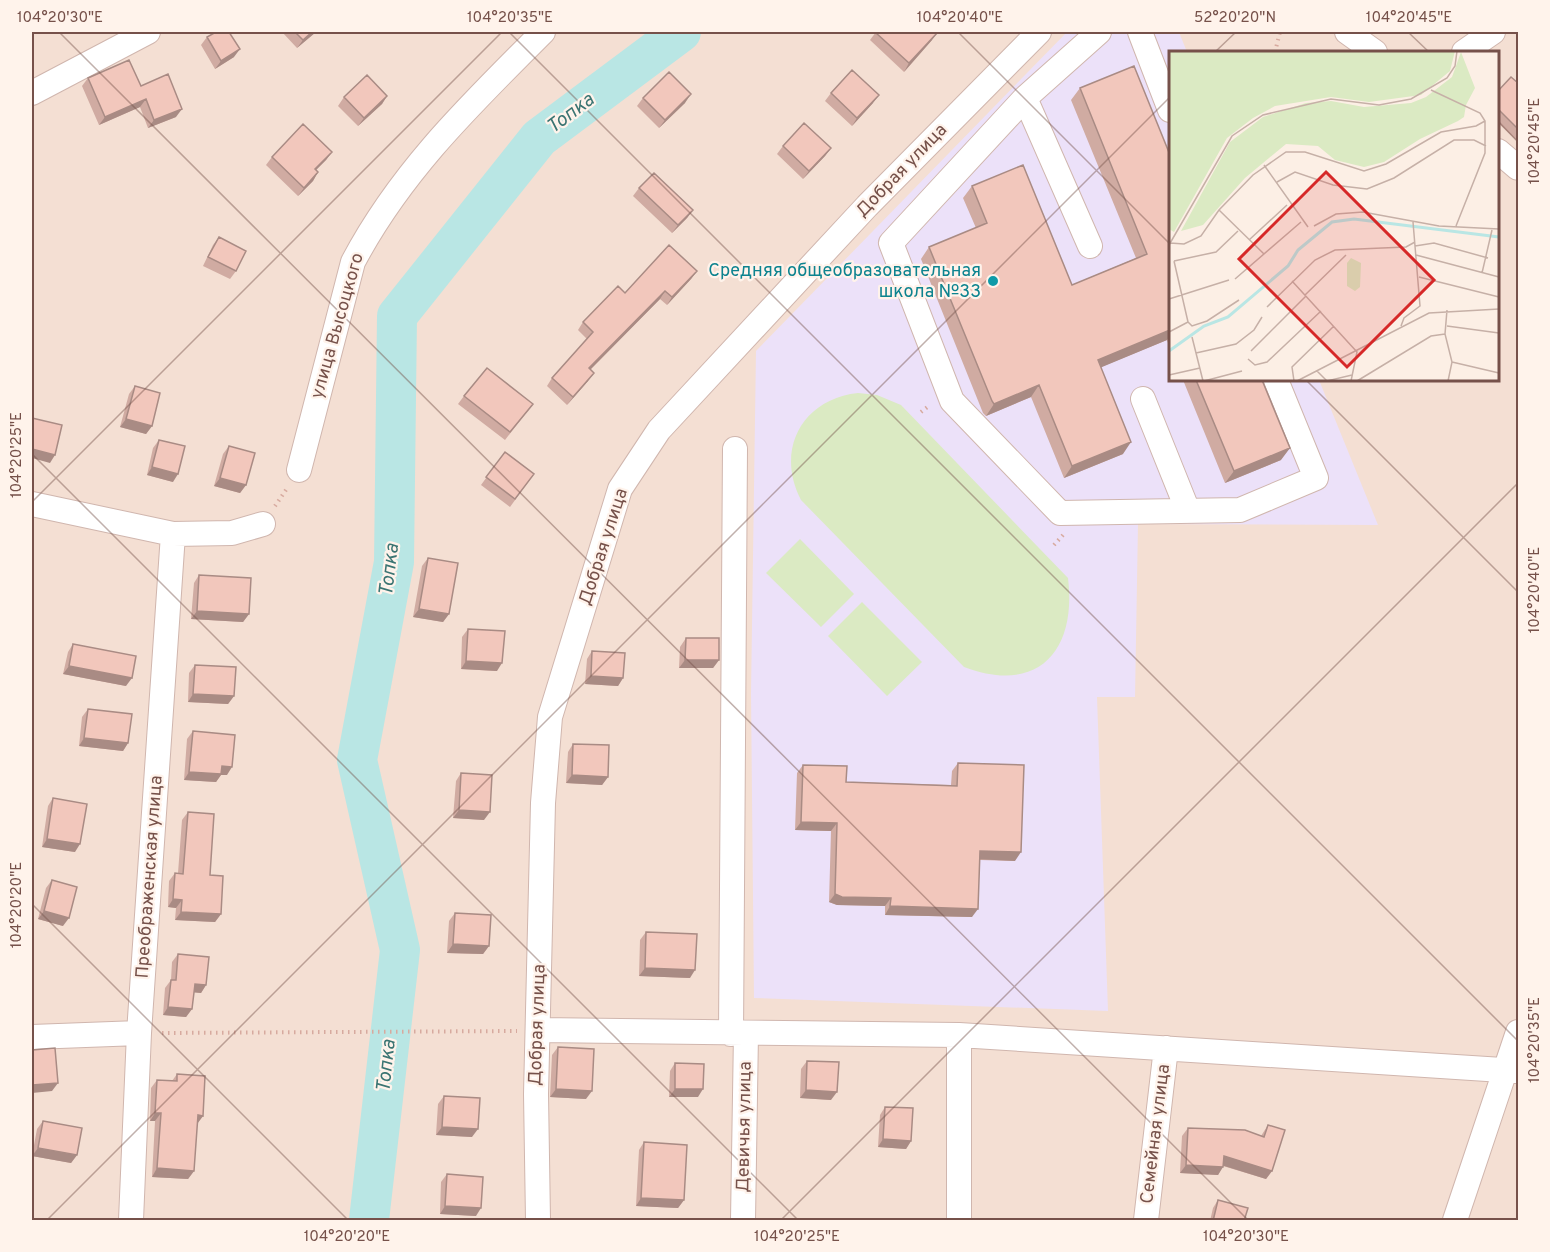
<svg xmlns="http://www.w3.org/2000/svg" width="1550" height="1252" font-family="Overpass,sans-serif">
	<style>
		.residential { fill: #f4dfd3; fill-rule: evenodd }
		.education { fill: #ece1f9 }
		.green { fill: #dbeac3 }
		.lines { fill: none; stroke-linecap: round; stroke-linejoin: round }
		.river { stroke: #b9e6e4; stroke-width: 40 }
		.minor-casing { stroke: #d0b6ae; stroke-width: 26 }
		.path { stroke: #d7aa9f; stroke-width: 4; stroke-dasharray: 1.5 4.5; stroke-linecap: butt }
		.minor { stroke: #fff; stroke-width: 24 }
		.wall { fill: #d0aba2 }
		.shaded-wall { fill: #a98b84 }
		.building { fill: #f2c7bc; stroke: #a98b84; stroke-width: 1.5 }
		.ticks { fill: none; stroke: #76514a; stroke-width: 1.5; stroke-opacity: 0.45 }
		.culture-dot { fill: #0f9aa8; stroke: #fff3eb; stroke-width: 2 }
		.labels { text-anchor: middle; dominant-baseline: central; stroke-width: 4.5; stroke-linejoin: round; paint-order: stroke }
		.street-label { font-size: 18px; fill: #76514a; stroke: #fff3eb }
		.culture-label { font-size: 18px; fill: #0d838f; stroke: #fff3eb; text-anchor: end }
		.water-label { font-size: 20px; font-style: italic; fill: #3a7472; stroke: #fff3eb }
		.inset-river { fill: none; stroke: #b9e6e4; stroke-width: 3 }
		.inset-road { fill: none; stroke: #c6b0a7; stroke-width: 1.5 }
		.view { fill: #d62828; fill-opacity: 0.15; stroke: #d62828; stroke-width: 3 }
		.inset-edge { fill: none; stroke: #76514a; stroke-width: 3 }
		.neatline { fill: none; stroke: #76514a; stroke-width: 2 }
		.ticks-label { font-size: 15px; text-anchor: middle; fill: #76514a }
	</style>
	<rect width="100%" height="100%" fill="#fcefe5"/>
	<!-- residential -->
	<path class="residential" d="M32 32H1518V1220H32ZM1170 52H1498V380H1170Z"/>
	<!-- education -->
	<path class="education" d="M1067 32H1179L1187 52H1170V380H1319L1378 525 1138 524 1135 697H1097L1108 1011 754 998 751 694 756 351Z"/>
	<!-- green -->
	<path class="green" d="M858 393 877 395 901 405 1068 578C1077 651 1038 695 964 667L801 500C775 450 802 399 858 393Z
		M800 539 854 594 821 627 766 573Z
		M862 602 922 662 887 696 828 636Z"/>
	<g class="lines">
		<!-- river -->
		<path class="river" d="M369 1220 400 950 357 760 394 562 397 316 539 138 681 32"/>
		<defs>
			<path id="minor" d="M1140 32 1170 110
				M1347 32 1375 52
				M1464 52 1493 32
				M32 93 148 32
				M1025 98 891 243 952 401 1060 513 1240 510 1316 478 1276 380
				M1498 151 1518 168
				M1090 246 1025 98 1099 32
				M1143 399 1188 511
				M299 470 353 262C401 171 471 104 543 32
				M32 504 173 534 232 533 263 524
				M539 1030 959 1035 1518 1071
				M731 1034 735 449
				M32 1037 139 1033
				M131 1220 139 1033 173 534
				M538 1220 536 1094 543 803 550 717 620 489 659 430 867 206 1039 32
				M743 1220 746 1033
				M959 1220V1035
				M1146 1220 1166 1048
				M1455 1220 1518 1032"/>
		</defs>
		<!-- minor casing -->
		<use href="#minor" class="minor-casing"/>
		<!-- path -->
		<path class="path" d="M1275 52 1280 32
			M921 412 930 405
			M275 506 288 487
			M1054 545 1063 535
			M162 1033 517 1031"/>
		<!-- minor -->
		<use href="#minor" class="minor"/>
	</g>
	<!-- wall -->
	<path class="wall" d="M282 32H316L297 48Z
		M876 32 932 40 904 72 870 40Z
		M207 37 234 57 215 69 201 45Z
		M88 78 141 86 176 117 148 128 140 107 99 125 82 86Z
		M1518 83V142L1497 122V92Z
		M1080 88 1170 155V349L1167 340 1101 367 1123 454 1064 478 1031 397 986 416 983 413 921 259 929 247 976 228 963 198 972 186 1072 285 1136 258 1071 100Z
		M831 93 873 103 852 126 825 101Z
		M387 96 382 104 358 126 338 106 344 97Z
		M643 98 685 103 659 128 637 106Z
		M783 146 831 148 825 156 803 179 777 154Z
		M332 152 326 160 316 170 318 172 313 181 298 196 266 165 272 157Z
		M639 188 693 210 687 218 672 233 633 196Z
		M219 237 236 271 230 279 203 266 213 245Z
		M697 271 691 279 667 305 660 299 590 370 588 381 567 405 547 386 552 378 587 339 578 330 583 322 625 293Z
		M1183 380H1262L1281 460 1225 483Z
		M135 386 152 426 146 434 120 427 129 394Z
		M464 396 533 404 505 440 458 404Z
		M159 440 173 482 147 475 153 448Z
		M229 446 246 485 240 493 214 486 223 454Z
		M505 452 534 474 510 507 481 485Z
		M428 558 449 614 443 622 413 617 422 566Z
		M199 575 249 614 243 622 191 619 194 583Z
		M468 629 497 671 461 669 462 637Z
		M686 638 719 660 713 668H679L680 647Z
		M73 644 126 686 63 674 68 652Z
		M592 651 623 678 618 686 585 684 587 659Z
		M195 665 234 696 228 704 188 702 189 673Z
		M88 709 128 743 123 751 79 746 82 717Z
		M193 731 227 775H221L216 782 184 780 187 739Z
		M573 744 608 777 602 785 566 783 568 752Z
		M958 763 1015 861 980 860 972 917 885 915V906L837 905 829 902 831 831 795 830 797 773 803 765 846 782 951 785 952 771Z
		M461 773 484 820 453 818 456 781Z
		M53 798 75 852 42 847 48 806Z
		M188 812 210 875 221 914 215 922 175 920 176 908 168 907 169 881 175 873H178L182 820Z
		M52 880 63 926 38 919 46 888Z
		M455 913 489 946 483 954 447 953 449 921Z
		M646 932 690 978 639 976 640 940Z
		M178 954 206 985 201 993 194 992 192 1009 186 1017 163 1015 165 988 171 980 172 962Z
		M558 1047 586 1099 550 1097 552 1055Z
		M807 1061 831 1100 800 1098 801 1069Z
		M675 1063 698 1097H669L670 1071Z
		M177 1074 203 1116 197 1124 194 1171 188 1179 152 1177 155 1121H150L151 1088 157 1080 172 1081Z
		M444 1096 472 1137 436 1135 438 1104Z
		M885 1107 911 1141 906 1149 878 1147 880 1115Z
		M43 1121 77 1155 71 1163 32 1156 37 1129Z
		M1268 1125 1272 1171 1266 1179 1223 1166 1218 1175 1180 1173 1182 1136 1188 1128 1261 1136Z
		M644 1142 684 1200 678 1208 636 1206 639 1150Z
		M447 1174 476 1216 440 1214 441 1182Z
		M1218 1200 1244 1221H1210L1213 1208Z"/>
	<!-- shaded-wall -->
	<path class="shaded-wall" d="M312 32H316L297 48 303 40Z
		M938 32 932 40 904 72 909 63Z
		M240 49 234 57 215 69 221 61Z
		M691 94 685 103 659 128 665 120Z
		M879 95 873 103 852 126 857 118Z
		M387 96 382 104 358 126 364 118Z
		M146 99 140 107 99 125 105 117Z
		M182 109 176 117 148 128 154 120Z
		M831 148 825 156 803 179 809 171Z
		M332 152 326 160 309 177 315 169Z
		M318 172 313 181 298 196 304 188Z
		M693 210 687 218 672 233 678 225Z
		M697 271 691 279 667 305 672 297Z
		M665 291 660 299 583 377 589 368Z
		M1170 330V336L1167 340 1090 372 1098 360Z
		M594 373 588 381 567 405 573 397Z
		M1039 385 1031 397 986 416 994 404Z
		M126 419 152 426 146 434 120 427Z
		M1131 442 1123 454 1064 478 1072 466Z
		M1290 448 1281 460 1225 483 1234 471Z
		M32 449 55 455 50 463 32 458Z
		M152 467 178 474 173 482 147 475Z
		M220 478 246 485 240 493 214 486Z
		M419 609 449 614 443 622 413 617Z
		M197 611 249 614 243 622 191 619Z
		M685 660H719L713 668H679Z
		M466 661 502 663 497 671 461 669Z
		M69 666 132 678 126 686 63 674Z
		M591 676 623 678 618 686 585 684Z
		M193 694 234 696 228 704 188 702Z
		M84 738 128 743 123 751 79 746Z
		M222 766 232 767 227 775H221L216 782 184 780 189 772Z
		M572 775 608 777 602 785 566 783Z
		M459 810 490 812 484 820 453 818Z
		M801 822 837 823 831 831 795 830Z
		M47 839 80 844 75 852 42 847Z
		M980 851 1021 852 1015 861 974 859Z
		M835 894 891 898 885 906 837 905 829 902Z
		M173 899 182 900 176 908 168 907Z
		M890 906 978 909 972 917 885 915Z
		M44 911 69 918 63 926 38 919Z
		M181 912 221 914 215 922 175 920Z
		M453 944 489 946 483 954 447 953Z
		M645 968 695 970 690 978 639 976Z
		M195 984 206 985 201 993 189 992Z
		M168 1007 192 1009 186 1017 163 1015Z
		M58 1083 52 1091 32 1093V1085Z
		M556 1089 592 1091 586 1099 550 1097Z
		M675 1089H703L698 1097H669Z
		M806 1090 837 1092 831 1100 800 1098Z
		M155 1113H161L155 1121H150Z
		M198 1115 203 1116 197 1124Z
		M442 1127 478 1129 472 1137 436 1135Z
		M883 1139 911 1141 906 1149 878 1147Z
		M38 1148 77 1155 71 1163 32 1156Z
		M1224 1156 1272 1171 1266 1179 1218 1164Z
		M1186 1165 1223 1167 1218 1175 1180 1173Z
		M157 1168 194 1171 188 1179 152 1177Z
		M641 1198 684 1200 678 1208 636 1206Z
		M445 1206 481 1208 476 1216 440 1214Z"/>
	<!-- building -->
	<path class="building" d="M216 32H229L240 49 221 61 207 37Z
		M295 32H312L303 40Z
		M875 32H938L909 63Z
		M129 60 141 86 168 74 182 109 154 120 146 99 105 117 88 78Z
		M1134 66 1170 155V330L1098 360 1131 442 1072 466 1039 385 994 404 992 401 929 247 987 223 972 186 1023 165 1072 285 1147 254 1080 88Z
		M852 70 879 95 857 118 831 93Z
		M669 72 691 94 665 120 643 98Z
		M367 75 387 96 364 118 344 97Z
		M1511 77 1518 83V129L1497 108V92Z
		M804 123 831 148 809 171 783 146Z
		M303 124 332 152 315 169 318 172 304 188 272 157Z
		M654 173 693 210 678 225 639 188Z
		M219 237 246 251 236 271 208 257Z
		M669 245 697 271 672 297 665 291 589 368 594 373 573 397 552 378 593 332 583 322 618 286 625 293Z
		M487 368 533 404 510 432 464 396Z
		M1196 380H1262L1290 448 1234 471Z
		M135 386 160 393 152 426 126 419Z
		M32 418 62 425 55 455 32 449Z
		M159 440 185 446 178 474 152 467Z
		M229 446 255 453 246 485 220 478Z
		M505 452 534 474 515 499 486 477Z
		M428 558 458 563 449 614 419 609Z
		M199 575 251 578 249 614 197 611Z
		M468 629 505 631 502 663 466 661Z
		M686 638H719V660H685Z
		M73 644 136 656 132 678 69 666Z
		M592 651 625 653 623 678 591 676Z
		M195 665 236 667 234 696 193 694Z
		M88 709 132 714 128 743 84 738Z
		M193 731 235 735 232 767 222 766 221 774 189 772Z
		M573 744 609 745 608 777 572 775Z
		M958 763 1024 765 1021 852 980 851 978 909 890 906 891 898 842 897 835 894 837 823 801 822 803 765 847 766 846 782 957 786Z
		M461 773 492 775 490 812 459 810Z
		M53 798 87 804 80 844 47 839Z
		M188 812 214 814 210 875 223 876 221 914 181 912 182 900 173 899 175 873 183 874Z
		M52 880 77 887 69 918 44 911Z
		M455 913 491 915 489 946 453 944Z
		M646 932 697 934 695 970 645 968Z
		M178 954 209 957 206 985 195 984 192 1009 168 1007 171 980H176Z
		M558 1047 594 1049 592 1091 556 1089Z
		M55 1048 58 1083 32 1085V1050Z
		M807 1061 839 1062 837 1092 806 1090Z
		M675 1063 704 1064 703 1089H675Z
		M177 1074 205 1076 203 1116 198 1115 194 1171 157 1168 161 1113H155L157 1080 177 1081Z
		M444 1096 480 1098 478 1129 442 1127Z
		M885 1107 913 1108 911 1141 883 1139Z
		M43 1121 82 1128 77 1155 38 1148Z
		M1268 1125 1285 1130 1272 1171 1224 1156 1223 1167 1186 1165 1188 1128 1245 1130 1264 1137Z
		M644 1142 687 1145 684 1200 641 1198Z
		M447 1174 483 1177 481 1208 445 1206Z
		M1218 1200 1248 1208 1244 1221H1213Z"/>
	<!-- ticks -->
	<path class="ticks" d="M59 32 1248 1220M509 32 1518 1041M958 32 1170 244M1408 32 1429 52M1215 52 1236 32M1498 121 1518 142M1306 380 1518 592M32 454 798 1220M32 502 502 32M32 904 348 1220M47 1220 1170 97M781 1220 1518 483M1515 1220 1518 1217"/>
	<!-- markers -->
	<circle class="culture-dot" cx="993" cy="281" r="6"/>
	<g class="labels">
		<!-- street labels -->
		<g class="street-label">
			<text transform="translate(902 171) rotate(-46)">Добрая улица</text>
			<text transform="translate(338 326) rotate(-74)">улица Высоцкого</text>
			<text transform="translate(604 547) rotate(-72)">Добрая улица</text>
			<text transform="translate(150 877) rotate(-86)">Преображенская улица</text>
			<text transform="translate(538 1025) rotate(-88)">Добрая улица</text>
			<text transform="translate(745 1127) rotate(-89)">Девичья улица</text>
			<text transform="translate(1156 1134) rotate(-83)">Семейная улица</text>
		</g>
		<!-- culture labels -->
		<g class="culture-label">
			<text x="981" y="271">Средняя общеобразовательная<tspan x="981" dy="21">школа №33</tspan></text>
		</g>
		<!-- water labels -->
		<g class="water-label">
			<text transform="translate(571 114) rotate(-37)">Топка</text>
			<text transform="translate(390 570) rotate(-83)">Топка</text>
			<text transform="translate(387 1066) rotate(-84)">Топка</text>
		</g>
	</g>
	<!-- overview -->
	<g transform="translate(1169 51)">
		<rect width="330" height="330" fill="#fcefe5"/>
		<path d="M0 0H286L281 20 252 44 200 51 162 46 106 55 84 67 58 87 5 181 0 178ZM292 1 306 37 297 54 295 66 289 70 251 88 215 111 195 116 166 109 149 95 117 93 76 127 34 174 12 180 61 91 94 66 137 52 162 50 195 56 242 52 257 46 283 26ZM182 207 192 212 191 236 186 240 178 235V212Z" fill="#dbeac3"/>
		<path class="inset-river" d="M0 300 35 275 59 266 119 215 129 199 163 171 185 168 330 186"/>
		<path class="inset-road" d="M262 39 311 62 316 70V102L287 175M95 114 139 176M108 131 126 121 164 134 198 138 225 127 285 89H305L317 95M50 159 95 203M145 175 167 163 194 161 270 175 330 178M80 189 118 154M1 192 15 193 32 185 50 159 84 124 117 101H136L195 120 217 113 272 81 307 75 316 70M0 194 63 85 94 64 162 48 210 54 242 48 278 27 286 15 288 0M246 195 265 192 319 207M247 204 330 226M5 210 47 201 69 180M5 210 19 271M313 222 323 179M250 226 330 246M66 228 132 171M123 230 188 301 182 330M136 244 177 204M0 248 60 229M98 256 146 209 166 199 237 196 246 191M278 259 276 283 283 311 279 330M232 275 235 267 251 255 244 171M278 275 330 282M0 281 19 271 23 275 38 270 70 249M23 286 34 330M82 300 137 245M27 302 67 293 85 279 93 266M79 308 86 314 98 311 152 260M283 311 330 322M148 320 158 330 183 324M0 324 31 317M35 330 73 320M125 330 123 316 165 275M128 330 260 262 330 258M188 330 262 285 276 283"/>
		<path class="view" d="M157 121 265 229 178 316 70 208Z"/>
		<rect width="330" height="330" class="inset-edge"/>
	</g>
	<!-- border -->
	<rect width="1550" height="1252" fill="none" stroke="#fff3eb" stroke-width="66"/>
	<rect x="33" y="33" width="1484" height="1186" class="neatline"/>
	<g class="ticks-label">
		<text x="60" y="22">104°20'30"E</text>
		<text x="510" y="22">104°20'35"E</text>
		<text x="960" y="22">104°20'40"E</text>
		<text x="1235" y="22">52°20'20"N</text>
		<text x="1409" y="22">104°20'45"E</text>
		<text transform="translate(1534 141) rotate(-90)" y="5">104°20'45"E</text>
		<text transform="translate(16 455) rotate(-90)" y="5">104°20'25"E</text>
		<text transform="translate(1534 590) rotate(-90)" y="5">104°20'40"E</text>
		<text transform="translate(16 905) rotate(-90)" y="5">104°20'20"E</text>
		<text transform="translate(1534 1040) rotate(-90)" y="5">104°20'35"E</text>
		<text x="347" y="1241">104°20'20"E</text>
		<text x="797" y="1241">104°20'25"E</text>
		<text x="1246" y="1241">104°20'30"E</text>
	</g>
</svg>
